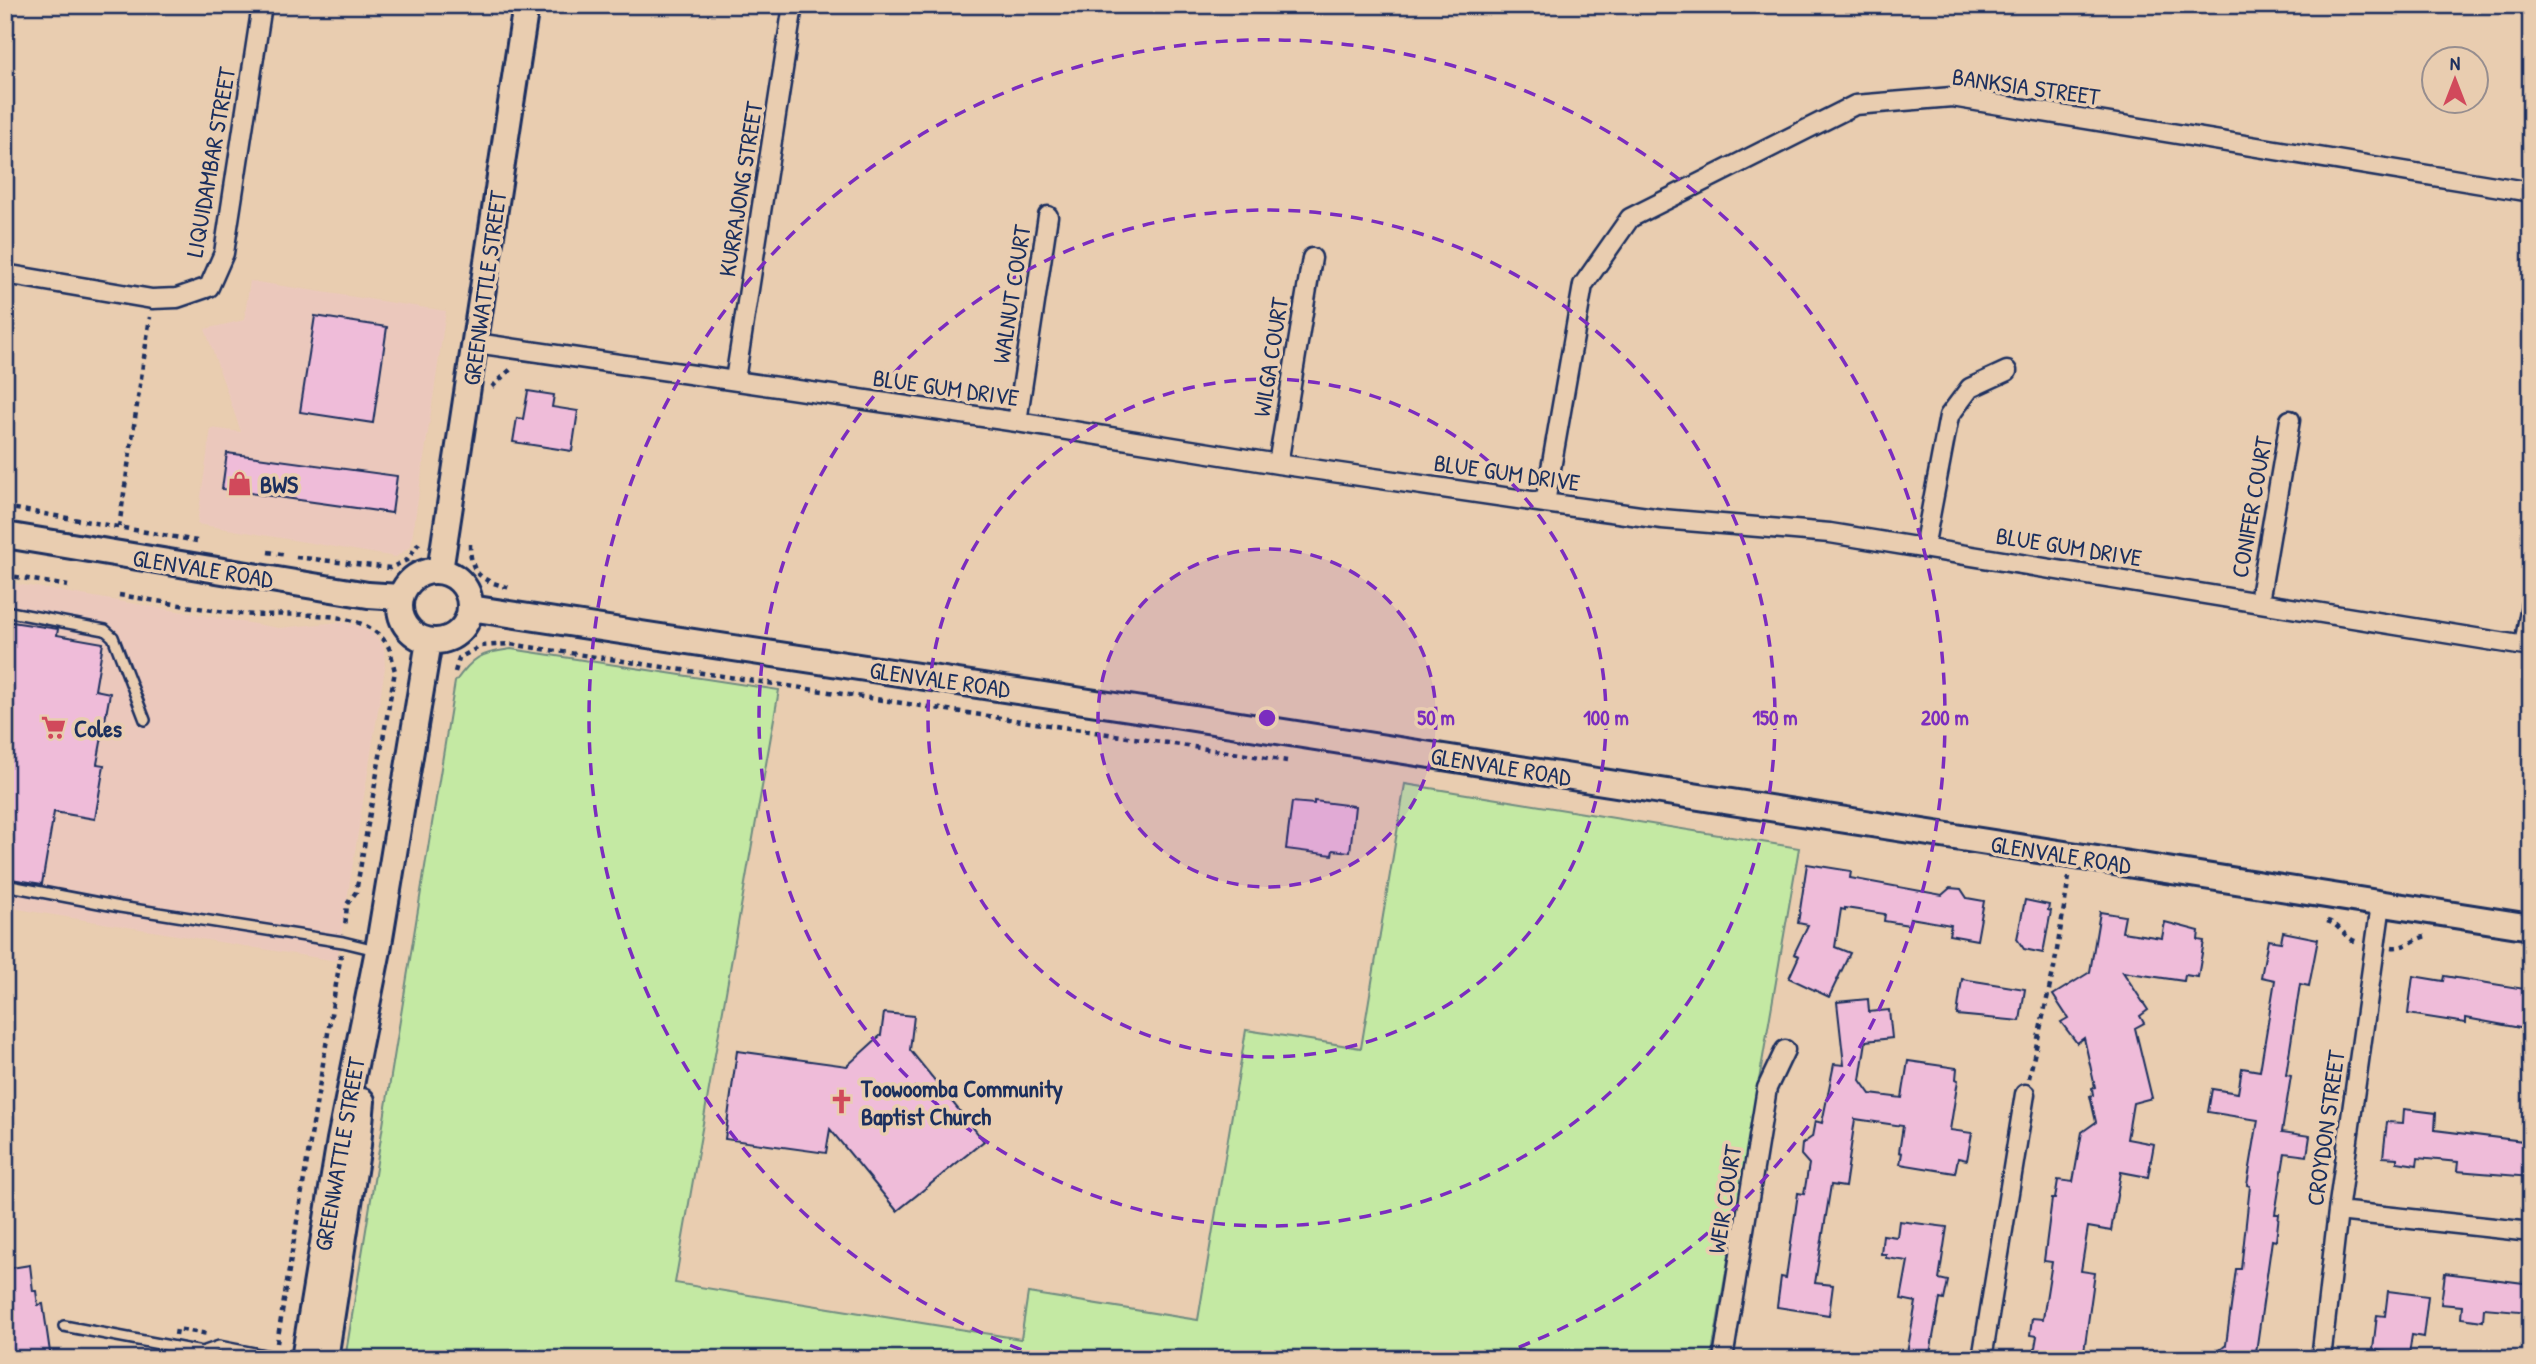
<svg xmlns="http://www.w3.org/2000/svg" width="2536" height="1364" font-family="'Patrick Hand',sans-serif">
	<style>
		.built { fill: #ebc8bc }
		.green { fill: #c4e9a3; stroke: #708c80; stroke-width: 2 }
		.building { fill: #efbcd9; stroke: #1b2f5e; stroke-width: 2 }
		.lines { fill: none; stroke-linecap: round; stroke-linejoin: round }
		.lane-casing { stroke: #1b2f5e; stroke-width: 14 }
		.street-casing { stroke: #1b2f5e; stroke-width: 23 }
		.secondary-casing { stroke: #1b2f5e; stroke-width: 30 }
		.path { stroke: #1b2f5e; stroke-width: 4.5; stroke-dasharray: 5 5; stroke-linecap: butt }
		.lane { stroke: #e9cdb0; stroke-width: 9 }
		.street { stroke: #e9cdb0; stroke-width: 18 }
		.secondary { stroke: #e9cdb0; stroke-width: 24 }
		.ring { fill: none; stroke: #7b2cbf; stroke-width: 3.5; stroke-dasharray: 12 9 }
		.labels { text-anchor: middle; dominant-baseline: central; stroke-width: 7; stroke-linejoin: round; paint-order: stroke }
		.street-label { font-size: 24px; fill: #1b2f5e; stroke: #e9cdb0 }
		.poi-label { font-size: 24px; font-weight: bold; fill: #1b2f5e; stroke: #e9cdb0; text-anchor: start }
		.centre { fill: #7b2cbf; stroke: #e9cdb0; stroke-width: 3.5 }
		.ring-label { font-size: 21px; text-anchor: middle; font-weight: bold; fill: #7b2cbf; stroke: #e9cdb0; stroke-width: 7; stroke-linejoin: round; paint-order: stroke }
	</style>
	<rect width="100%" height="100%" fill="#e9cdb0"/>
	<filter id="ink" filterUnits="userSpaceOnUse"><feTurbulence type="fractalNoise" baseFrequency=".0143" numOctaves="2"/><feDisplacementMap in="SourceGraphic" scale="14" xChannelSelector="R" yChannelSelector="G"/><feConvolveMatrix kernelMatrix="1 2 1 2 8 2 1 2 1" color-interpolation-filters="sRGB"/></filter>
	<g filter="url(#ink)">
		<!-- built -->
		<path class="built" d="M250 281 446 311 411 546 396 557 197 524 211 428 241 432 205 329 244 320Z
			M5 582 279 628 340 622 357 625 374 634 384 647 385 668 337 961 5 907Z"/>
		<!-- green -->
		<path class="green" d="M511 649 779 690 675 1283 1021 1339 1028 1293 1198 1320 1246 1030 1361 1048 1405 784 1799 848 1711 1359H345L455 682C473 657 480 653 511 649Z"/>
		<!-- building -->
		<path class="building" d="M315 316 387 327 373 423 300 412Z
			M528 391 554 395 552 407 578 411 572 451 513 442 517 418 523 419Z
			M227 453 397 476 392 513 222 489Z
			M5 621 58 629 57 635 103 643 95 690 110 693 97 764 104 765 95 819 54 812 42 884 5 878Z
			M1314 801 1355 806 1350 852 1333 850 1332 855 1286 849 1292 802 1314 804Z
			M1807 864 1851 871 1850 878 1942 895 1950 888 1961 889 1967 898 1984 901 1977 940 1949 935 1951 925 1910 918 1909 925 1884 921 1885 914 1845 908V910L1841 909 1835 947 1850 953 1829 997 1789 978 1799 956 1794 954 1808 925 1798 923Z
			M2025 900 2049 905 2048 910 2051 911 2043 953 2024 949 2017 939Z
			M2100 912 2125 916 2122 932 2162 938 2165 922 2199 931 2198 940 2204 941 2198 977 2185 975 2184 981 2123 972 2148 1010 2140 1016 2144 1023 2135 1028 2152 1098 2133 1103 2127 1139 2154 1144 2148 1177 2121 1172 2111 1231 2088 1227 2081 1271 2095 1273 2083 1359H2033L2037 1336 2030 1335 2032 1318 2043 1319 2052 1262 2044 1261 2052 1199H2055L2058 1180 2073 1182 2082 1132 2096 1122 2090 1096 2093 1095 2092 1088 2095 1087 2084 1038 2077 1043 2061 1022 2068 1018 2053 995 2090 972Z
			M2283 932 2318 939 2309 986 2300 984 2286 1075 2291 1076 2282 1132 2310 1136 2307 1156 2285 1153 2275 1214H2279L2276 1241 2272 1240 2255 1359H2209L2226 1345 2236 1269H2241L2250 1186 2247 1185 2258 1120 2208 1112 2212 1089 2238 1093 2242 1068 2260 1071 2275 980 2261 977 2268 940 2281 942Z
			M2413 976 2443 981 2444 976 2531 990V1030L2466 1018V1023L2408 1014Z
			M1962 979 2025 989 2020 1021 1957 1015Z
			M1868 999 1869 1012 1889 1010 1892 1038 1866 1041 1860 1080 1870 1094 1902 1098 1908 1061 1957 1068 1956 1079 1958 1080 1950 1130 1972 1133 1967 1160 1958 1158 1955 1173 1900 1164 1902 1153 1899 1152 1903 1126 1855 1119 1845 1187 1831 1185 1815 1283 1833 1285 1829 1315 1777 1307 1781 1277 1786 1278 1798 1193 1804 1194 1809 1164 1801 1155 1802 1144 1812 1137 1815 1121 1822 1123 1834 1064 1844 1065 1837 1002Z
			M884 1013 914 1016 910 1050 984 1141 897 1211 830 1129 826 1153 725 1139 737 1051 847 1066 881 1035Z
			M2404 1109 2436 1113 2435 1130 2531 1142V1177L2457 1171 2458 1162 2418 1158 2417 1165 2397 1162V1158L2383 1157 2387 1122 2403 1123Z
			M1899 1221 1947 1227 1939 1279 1948 1281 1944 1300 1940 1299 1929 1359H1906L1916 1302 1901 1299 1908 1261 1886 1258V1254H1881L1883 1235 1897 1237Z
			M30 1265 33 1291H36L38 1305 43 1304 51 1359H5V1269Z
			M2445 1273 2531 1284V1312L2484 1308 2483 1321 2461 1318 2462 1306 2441 1304Z
			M2388 1291 2428 1296 2423 1337 2412 1335 2409 1355 2373 1350 2377 1315 2385 1316Z"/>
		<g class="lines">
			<defs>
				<path id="lane" d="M5 611 105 630 113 637 145 720
					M5 885 120 907 343 942 376 950
					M64 1326 202 1352 214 1359
					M202 1352 219 1346 285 1359"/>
				<path id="street" d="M5 274 152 299 177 298 209 287 224 253 262 5
					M476 343 1017 422 1278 464 1545 503 1662 519 1830 533 2531 647
					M735 380 793 5
					M1017 422 1048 216
					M1278 464 1312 258
					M1545 503 1583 285 1630 218 1855 105 1952 97 2531 192
					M1924 548 1949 416 1970 388 2007 371
					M2259 602 2290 420
					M2524 646 2531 604
					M2338 1211 2531 1232
					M1723 1359 1767 1088 1785 1050
					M1982 1359 2025 1094
					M2321 1359 2338 1211 2381 904"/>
				<path id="secondary" d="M5 535 368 595 400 597
					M400 606a35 35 0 1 1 70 0a35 35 0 1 1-70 0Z
					M440 571 526 5
					M470 608 1136 709 2531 927
					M304 1359 340 1140 378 950 429 641
					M325 1359 358 1145 362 1101"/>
			</defs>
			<!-- lane casing -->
			<use href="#lane" class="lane-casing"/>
			<!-- street casing -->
			<use href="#street" class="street-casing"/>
			<!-- secondary casing -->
			<use href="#secondary" class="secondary-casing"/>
			<!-- path -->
			<path class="path" d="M492 387 513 367
				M5 507 197 541
				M119 527 150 317
				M470 544C470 576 483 581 511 588
				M268 552 287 555
				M296 557 390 568 407 560 419 543
				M5 575 68 586
				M119 595C159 601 200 609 241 614 282 618 368 602 390 650 392 656 393 665 395 671L356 892 347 904 345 928
				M455 672 459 658 481 646 510 644 1287 761
				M2327 921C2340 924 2345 940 2359 942
				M2392 947C2405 949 2416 937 2429 936
				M2029 1078 2054 968 2069 877
				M176 1335 177 1329 208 1334
				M277 1343 341 954"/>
			<!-- lane -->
			<use href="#lane" class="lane"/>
			<!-- street -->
			<use href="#street" class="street"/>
			<!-- secondary -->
			<use href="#secondary" class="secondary"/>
		</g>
	</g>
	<!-- distance rings -->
	<circle cx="1267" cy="718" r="169" fill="#7b2cbf" fill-opacity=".12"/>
	<g class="ring">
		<circle cx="1267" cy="718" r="169"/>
		<circle cx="1267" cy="718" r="339"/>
		<circle cx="1267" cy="718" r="508"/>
		<path d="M1041 1357A678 678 0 1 1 1493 1357"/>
	</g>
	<!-- icons -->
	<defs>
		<symbol id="shop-bare" viewBox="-9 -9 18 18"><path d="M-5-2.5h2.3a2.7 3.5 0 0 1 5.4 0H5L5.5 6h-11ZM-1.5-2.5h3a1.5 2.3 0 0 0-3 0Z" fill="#d1495b" stroke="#e9cdb0" stroke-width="2.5" paint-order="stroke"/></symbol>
		<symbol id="supermarket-bare" viewBox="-9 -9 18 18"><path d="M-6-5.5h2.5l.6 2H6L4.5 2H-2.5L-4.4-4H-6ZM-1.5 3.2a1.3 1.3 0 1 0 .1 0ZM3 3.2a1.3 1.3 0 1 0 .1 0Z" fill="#d1495b" stroke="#e9cdb0" stroke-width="2.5" paint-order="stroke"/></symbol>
		<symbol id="church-bare" viewBox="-9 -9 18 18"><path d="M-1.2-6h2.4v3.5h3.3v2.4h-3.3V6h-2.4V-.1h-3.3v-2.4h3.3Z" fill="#d1495b" stroke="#e9cdb0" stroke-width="2.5" paint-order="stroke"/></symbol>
	</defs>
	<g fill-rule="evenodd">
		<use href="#shop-bare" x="222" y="466" width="35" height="35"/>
		<use href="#supermarket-bare" x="36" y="710" width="35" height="35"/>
		<use href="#church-bare" x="824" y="1084" width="35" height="35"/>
	</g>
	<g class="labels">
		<!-- street labels -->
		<g class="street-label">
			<text transform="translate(2026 86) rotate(8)">BANKSIA STREET</text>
			<text transform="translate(210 162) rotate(-80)">LIQUIDAMBAR STREET</text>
			<text transform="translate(740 189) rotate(-81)">KURRAJONG STREET</text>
			<text transform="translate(484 288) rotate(-82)">GREENWATTLE STREET</text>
			<text transform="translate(1011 294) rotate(-81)">WALNUT COURT</text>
			<text transform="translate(1270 357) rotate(-81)">WILGA COURT</text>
			<text transform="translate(946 387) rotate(8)">BLUE GUM DRIVE</text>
			<text transform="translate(1507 472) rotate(8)">BLUE GUM DRIVE</text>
			<text transform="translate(2251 507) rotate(-80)">CONIFER COURT</text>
			<text transform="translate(2069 546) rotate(9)">BLUE GUM DRIVE</text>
			<text transform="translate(203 568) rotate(9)">GLENVALE ROAD</text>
			<text transform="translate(940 679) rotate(8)">GLENVALE ROAD</text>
			<text transform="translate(1501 766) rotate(9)">GLENVALE ROAD</text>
			<text transform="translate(2061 854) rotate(9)">GLENVALE ROAD</text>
			<text transform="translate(2325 1128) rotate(-82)">CROYDON STREET</text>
			<text transform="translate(339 1154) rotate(-80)">GREENWATTLE STREET</text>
			<text transform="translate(1724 1199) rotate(-81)">WEIR COURT</text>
		</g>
		<!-- poi labels -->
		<g class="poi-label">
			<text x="260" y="484">BWS</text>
			<text x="74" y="728">Coles</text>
			<text x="861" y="1088">Toowoomba Community<tspan x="861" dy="28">Baptist Church</tspan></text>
		</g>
	</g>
	<circle cx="1267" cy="718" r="10" class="centre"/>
	<g class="ring-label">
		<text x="1436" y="725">50 m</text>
		<text x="1606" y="725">100 m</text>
		<text x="1775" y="725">150 m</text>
		<text x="1945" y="725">200 m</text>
	</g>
	<!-- margin -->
	<rect width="2536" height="1364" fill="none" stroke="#e9cdb0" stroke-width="28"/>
	<rect x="14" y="14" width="2508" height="1336" fill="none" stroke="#1b2f5e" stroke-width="2.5" filter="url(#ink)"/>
	<!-- north arrow -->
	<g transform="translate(2455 80)"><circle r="33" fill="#e9cdb0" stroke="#978e8f" stroke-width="2"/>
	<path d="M0-5L12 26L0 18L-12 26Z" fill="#d1495b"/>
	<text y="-10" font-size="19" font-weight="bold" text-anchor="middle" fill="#1b2f5e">N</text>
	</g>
</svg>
